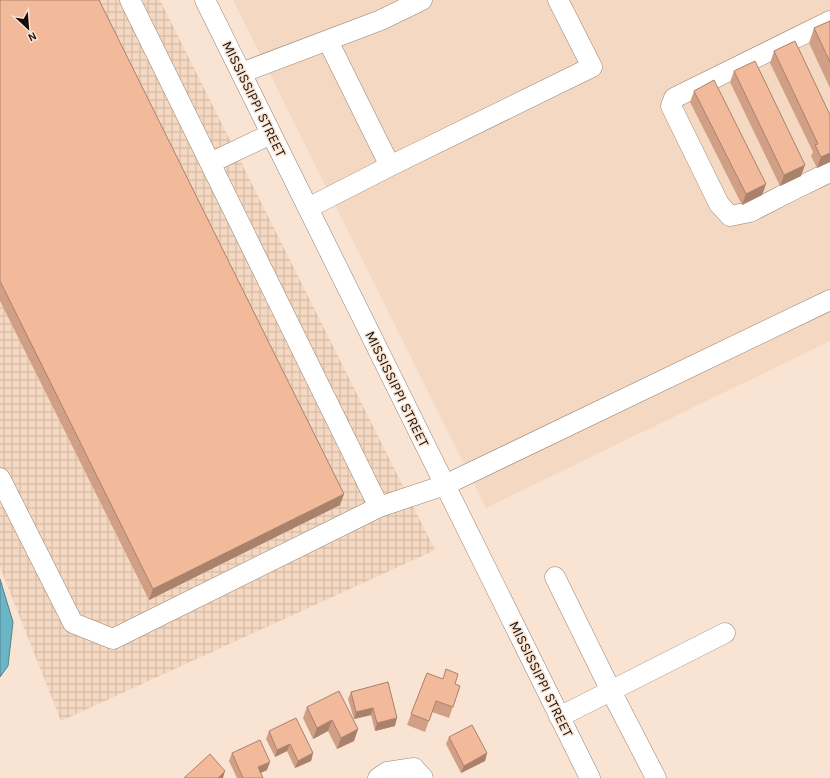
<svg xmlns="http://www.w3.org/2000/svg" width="830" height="778" font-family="Karla,sans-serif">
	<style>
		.built { fill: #f4d8c1 }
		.industrial { fill: url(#industrial-grid) }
		.water { fill: #6ab6c5; stroke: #51848d }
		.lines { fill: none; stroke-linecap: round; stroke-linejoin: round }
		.minor-casing { stroke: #988474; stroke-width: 21 }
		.minor { stroke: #fff; stroke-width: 20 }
		.wall { fill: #d19f85 }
		.shaded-wall { fill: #aa826c }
		.building { fill: #f3b99b; stroke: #aa826c }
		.labels { text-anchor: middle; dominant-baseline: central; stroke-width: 3; stroke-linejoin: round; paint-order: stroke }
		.street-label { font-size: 14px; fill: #160f09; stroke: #f9e3d2 }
	</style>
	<defs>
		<pattern id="industrial-grid" width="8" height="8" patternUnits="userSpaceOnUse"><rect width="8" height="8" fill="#f4d8c1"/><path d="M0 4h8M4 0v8" fill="none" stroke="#d0b8a4"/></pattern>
	</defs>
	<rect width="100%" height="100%" fill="#f9e3d2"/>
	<!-- built -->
	<path class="built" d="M233 0H830V341L486 508Z"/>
	<!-- industrial -->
	<path class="industrial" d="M0 0H160L435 550 61 721 0 567Z"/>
	<!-- water -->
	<path class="water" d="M0 579 13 622 8 666 0 677Z"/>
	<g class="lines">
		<defs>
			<path id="minor" d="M130 0 379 507
				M205 0 590 778
				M830 21 674 98 671 106 719 204 730 216 750 212 793 190 830 172
				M328 41 390 166
				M241 73 381 20 422 0
				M210 163 271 134
				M308 208 390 166 592 67 558 0
				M0 478 73 623 113 639 379 507 445 485 830 300
				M555 577 611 691 656 778
				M559 717 725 633
				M378 778 387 772 414 768 423 778"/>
		</defs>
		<!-- minor casing -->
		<use href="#minor" class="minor-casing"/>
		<!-- minor -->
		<use href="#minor" class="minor"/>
	</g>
	<!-- wall -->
	<path class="wall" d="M0 0 340 505 149 600 0 301Z
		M830 21V88L809 43 814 28Z
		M774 51 830 115V162L817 168 811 156 813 152 770 63Z
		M734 71 801 176 780 186 730 82Z
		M694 91 766 184 762 195 742 205 690 102Z
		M427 673 460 686 449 718 432 712 425 732 407 725Z
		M388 682 395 726 375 731 371 715 354 719 348 699 351 692Z
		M307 707 358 729 354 741 337 749 328 731 313 739 303 718Z
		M269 731 313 753 311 761 295 768 287 751 275 757 266 739Z
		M449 737 487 753 485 761 461 773 446 744Z
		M232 753 267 770 261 773 263 778H237L229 761Z"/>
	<!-- shaded-wall -->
	<path class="shaded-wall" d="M830 153V162L817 168 821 157Z
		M805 165 801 176 780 186 784 175Z
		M766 184 762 195 742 205 746 194Z
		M344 494 340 505 149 600 153 589Z
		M373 708 371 715 354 719 356 712Z
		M397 718 395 726 375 731 377 723Z
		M332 720 328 731 313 739 317 728Z
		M358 729 354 741 337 749 341 738Z
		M290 744 287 751 275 757 277 750Z
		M313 753 311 761 295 768 298 761Z
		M487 753 485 761 461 773 464 766Z
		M270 762 267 770 256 775 258 767Z
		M225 771 223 778H218Z"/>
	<!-- building -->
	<path class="building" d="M0 0H99L344 494 153 589 0 281Z
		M830 21V62L814 28Z
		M795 41 830 115V153L821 157 815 145 818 144 774 51Z
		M755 61 805 165 784 175 734 71Z
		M714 80 766 184 746 194 694 91Z
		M446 669 458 674 455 684 460 686 453 707 436 701 429 721 411 714 427 673 443 679Z
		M388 682 397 718 377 723 373 708 356 712 351 692Z
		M339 691 358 729 341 738 332 720 317 728 307 707Z
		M296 718 313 753 298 761 290 744 277 750 269 731Z
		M472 725 487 753 464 766 449 737Z
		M260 740 270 762 258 767 263 778H243L232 753Z
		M210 754 225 771 218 778H184Z"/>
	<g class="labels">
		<!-- street labels -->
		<g class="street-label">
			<text transform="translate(254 99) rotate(64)">MISSISSIPPI STREET</text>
			<text transform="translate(397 389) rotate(64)">MISSISSIPPI STREET</text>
			<text transform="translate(541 679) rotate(64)">MISSISSIPPI STREET</text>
		</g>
	</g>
	<!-- north arrow -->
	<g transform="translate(28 28) rotate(154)" stroke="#f9e3d2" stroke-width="3" paint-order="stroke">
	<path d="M0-3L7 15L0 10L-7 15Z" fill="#160f09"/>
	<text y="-6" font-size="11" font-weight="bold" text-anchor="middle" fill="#160f09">N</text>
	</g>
</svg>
